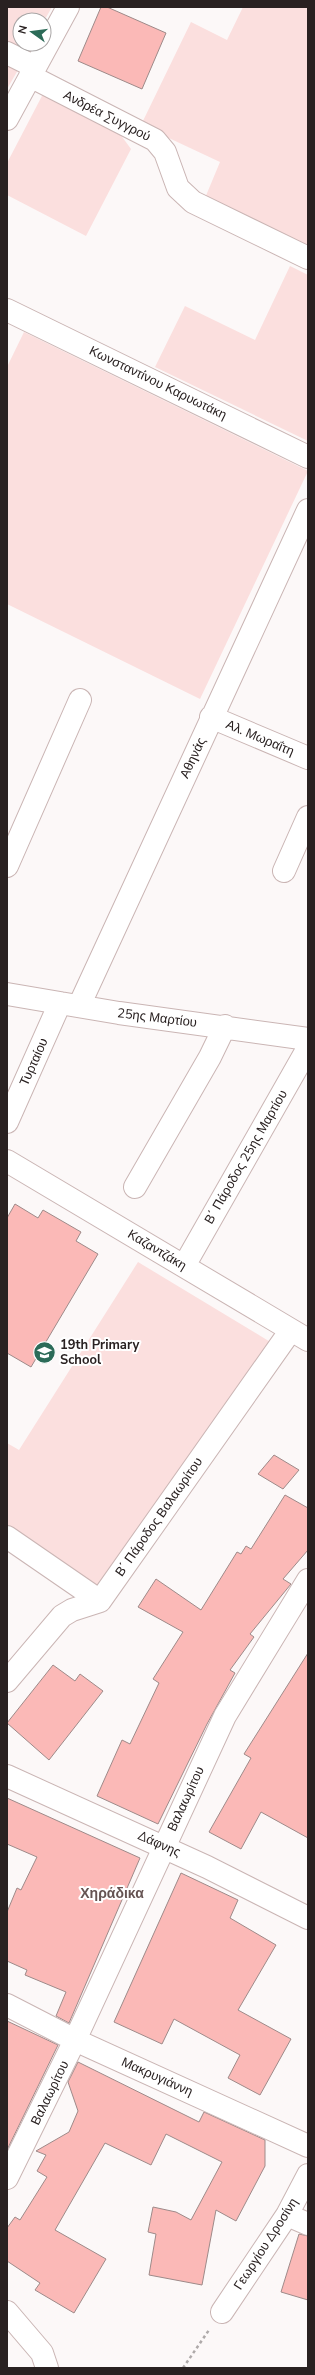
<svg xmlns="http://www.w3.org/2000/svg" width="315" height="2375" font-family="'Nunito Sans',sans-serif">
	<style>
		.green { fill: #fbdfde }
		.building { fill: #fbb9b7; stroke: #9e8a89 }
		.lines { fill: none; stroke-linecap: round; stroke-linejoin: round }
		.minor-casing { stroke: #cab5b4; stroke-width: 24 }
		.path { stroke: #aea9a9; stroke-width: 2.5; stroke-dasharray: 3 3; stroke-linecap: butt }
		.minor { stroke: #fff; stroke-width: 22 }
		.labels { text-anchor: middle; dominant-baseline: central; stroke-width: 4; stroke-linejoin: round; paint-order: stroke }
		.street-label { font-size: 13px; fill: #292121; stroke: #fff }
		.poi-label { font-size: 13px; font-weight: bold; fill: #292121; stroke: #fff; text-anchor: start }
		.neighbourhood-label { font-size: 14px; font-weight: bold; fill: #655352; stroke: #fff }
	</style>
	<rect width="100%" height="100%" fill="#fcf8f8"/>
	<!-- green -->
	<path class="green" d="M7 7H52L44 21 20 20V44H32L25 55 7 46Z
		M243 7H308V247L205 198 220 162 141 125 191 22 227 40Z
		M7 65 18 70 7 89Z
		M43 94 120 134 131 149 86 236 7 195V163Z
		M290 266 308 275V441L155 367 185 306 255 340Z
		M24 332 308 471 200 699 7 604V367Z
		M138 1262 272 1343 101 1589 7 1525V1443L19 1450Z"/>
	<!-- building -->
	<path class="building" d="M101 7H107L166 33 142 89 78 61Z
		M15 1204 38 1218 43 1210 81 1232 76 1241 98 1254 31 1367 7 1353V1218Z
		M274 1455 299 1470 283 1489 258 1474Z
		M285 1495 308 1508V1550L283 1579 291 1584 250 1634 254 1637 230 1670 235 1673 207 1724 158 1824 97 1796 122 1740 130 1744 159 1683 153 1679 183 1632 138 1607 156 1579 201 1610 237 1552 241 1554 246 1546 251 1549Z
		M308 1653V1838L261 1812 241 1849 209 1832 251 1758 244 1754Z
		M53 1665 75 1681 80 1674 103 1691 49 1760 7 1723Z
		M7 1798 140 1858 69 2023 56 2016 66 1992 25 1975 27 1970 7 1961V1912L17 1888 21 1890 37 1857 7 1844Z
		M181 1873 238 1900 230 1918 276 1945 238 2010 291 2039 260 2095 228 2078 240 2055 174 2019 162 2044 114 2022Z
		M7 2021 58 2045 7 2150Z
		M78 2062 199 2122 204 2112 265 2140V2166L236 2221 216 2210 202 2285 149 2275 156 2234 148 2232 153 2207 176 2212 191 2220 222 2162 166 2134 151 2165 105 2143 55 2230 106 2259 74 2313 35 2290 40 2283 7 2261V2228L15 2217 20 2220 47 2177 37 2171 46 2155 36 2151 69 2132 78 2111 68 2082Z
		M299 2234 308 2236V2300L281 2292Z"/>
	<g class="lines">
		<defs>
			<path id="minor" d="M7 53 35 67
				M30 76 155 140 165 152 178 188 193 202 308 258
				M7 119 68 7
				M7 310 308 457
				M211 717 308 758
				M7 866 80 700
				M284 871 308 817
				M7 994 119 1013 308 1039
				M79 1006 308 510
				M7 1122 60 1003
				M7 1161 308 1340
				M135 1187 210 1057 225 1026
				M184 1266 308 1048
				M7 1537 100 1601
				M7 1681 62 1616 72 1610 100 1601 291 1330
				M7 1776 207 1867 308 1918
				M7 2005 75 2040 308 2146
				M7 2178 75 2040 225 1716 308 1580
				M287 2215 308 2224
				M7 2312 42 2353 47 2368
				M222 2312 287 2215 308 2175"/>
		</defs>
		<!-- minor casing -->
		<use href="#minor" class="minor-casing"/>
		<!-- path -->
		<path class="path" d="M183 2368 209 2330"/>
		<!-- minor -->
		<use href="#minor" class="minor"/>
	</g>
	<!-- icons -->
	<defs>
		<symbol id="school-disc" viewBox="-11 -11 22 22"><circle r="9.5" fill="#2c6b58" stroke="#fff"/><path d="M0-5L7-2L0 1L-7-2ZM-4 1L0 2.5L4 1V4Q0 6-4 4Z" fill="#fff"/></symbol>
	</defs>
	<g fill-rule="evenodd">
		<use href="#school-disc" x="32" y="1340" width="25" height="25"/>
	</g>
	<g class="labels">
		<!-- street labels -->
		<g class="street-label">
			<text transform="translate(107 116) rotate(27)">Ανδρέα Συγγρού</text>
			<text transform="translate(158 383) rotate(26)">Κωνσταντίνου Καρυωτάκη</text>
			<text transform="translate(260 738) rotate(23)">Αλ. Μωραΐτη</text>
			<text transform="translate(193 758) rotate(-65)">Αθηνάς</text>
			<text transform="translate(157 1018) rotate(7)">25ης Μαρτίου</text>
			<text transform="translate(34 1062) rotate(-66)">Τυρταίου</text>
			<text transform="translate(246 1157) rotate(-60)">Β΄ Πάροδος 25ης Μαρτίου</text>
			<text transform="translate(157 1250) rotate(31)">Καζαντζάκη</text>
			<text transform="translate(159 1517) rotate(-55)">Β΄ Πάροδος Βαλαωρίτου</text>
			<text transform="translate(186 1799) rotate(-65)">Βαλαωρίτου</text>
			<text transform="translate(159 1844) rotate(24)">Δάφνης</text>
			<text transform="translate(157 2077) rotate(24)">Μακρυγιάννη</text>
			<text transform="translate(50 2093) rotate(-64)">Βαλαωρίτου</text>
			<text transform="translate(266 2244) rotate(-57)">Γεωργίου Δροσίνη</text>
		</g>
		<!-- poi labels -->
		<g class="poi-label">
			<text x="60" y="1345">19th Primary<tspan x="60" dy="15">School</tspan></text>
		</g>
		<!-- neighbourhood labels -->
		<g class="neighbourhood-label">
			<text x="112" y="1893">Χηράδικα</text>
		</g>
	</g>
	<!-- border -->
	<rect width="315" height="2375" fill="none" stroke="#292121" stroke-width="16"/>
	<!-- north arrow -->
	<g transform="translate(32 32) rotate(284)"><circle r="19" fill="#ffffff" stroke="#a9a6a6"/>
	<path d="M0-3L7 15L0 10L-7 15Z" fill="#2c6b58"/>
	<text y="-6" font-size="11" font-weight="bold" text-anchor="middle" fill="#292121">N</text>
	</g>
</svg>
